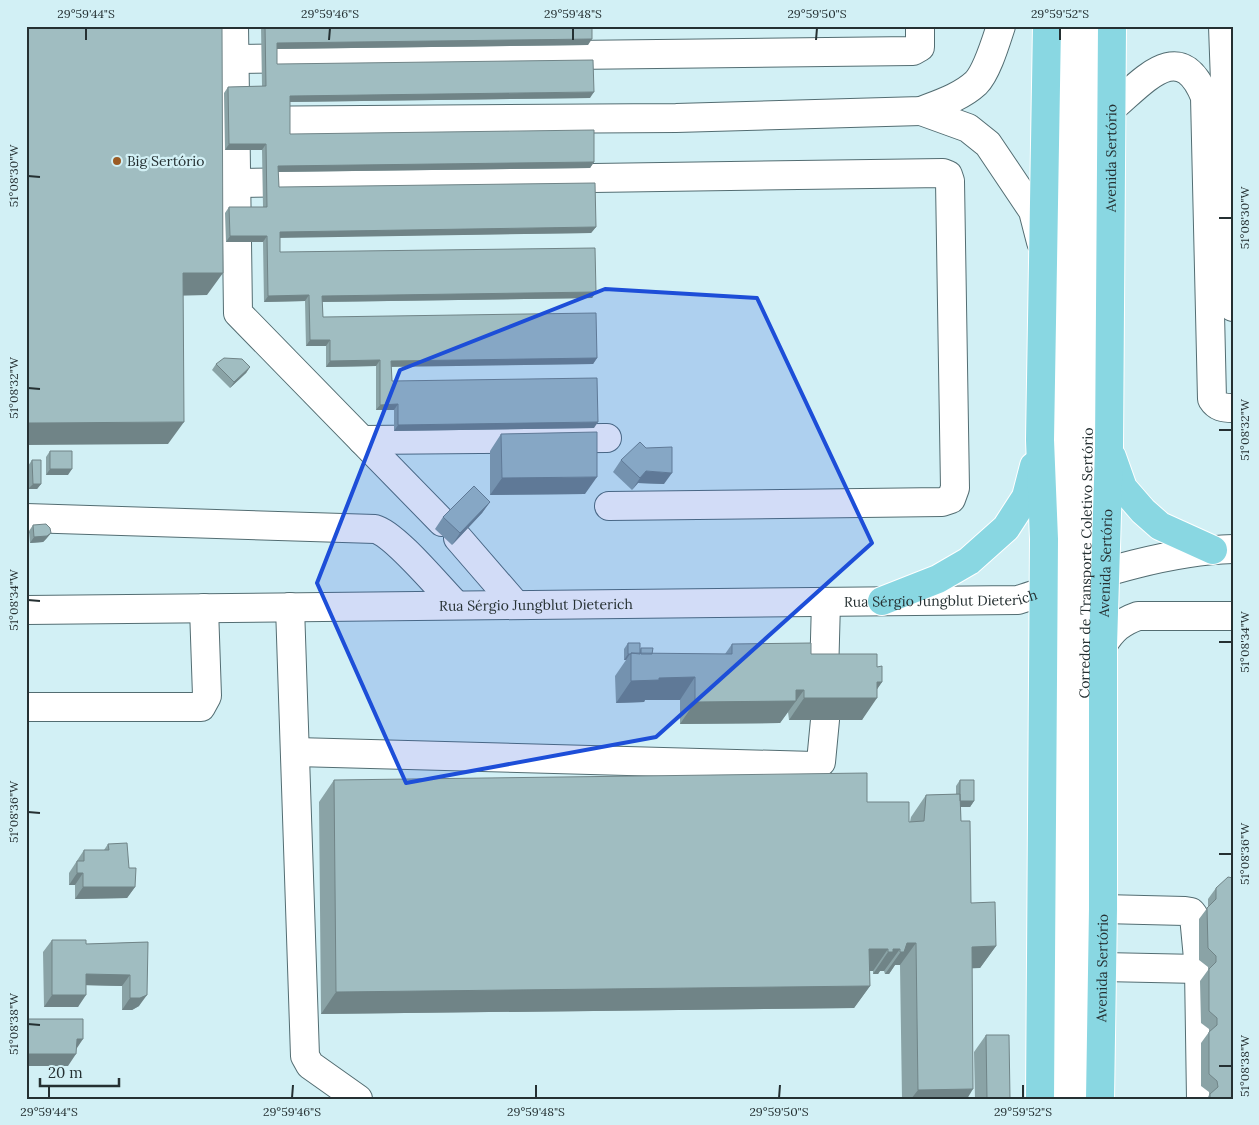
<svg xmlns="http://www.w3.org/2000/svg" width="1259" height="1125" font-family="Lora,serif">
	<style>
		.lines { fill: none; stroke-linecap: round; stroke-linejoin: round }
		.minor-casing { stroke: #536d72; stroke-width: 30 }
		.major-casing { stroke: #fff; stroke-width: 30 }
		.minor { stroke: #fff; stroke-width: 28 }
		.major { stroke: #89d7e2; stroke-width: 28 }
		.wall { fill: #8aa3a6 }
		.shaded-wall { fill: #708487 }
		.building { fill: #a0bdc1; stroke: #708487 }
		.marked { fill: #1d4ed8; fill-opacity: 0.2; stroke: #1d4ed8; stroke-width: 4; stroke-linejoin: round }
		.ticks { fill: none; stroke: #253032; stroke-width: 2 }
		.poi-dot { fill: #9b5b24; stroke: #d2f0f5; stroke-width: 2 }
		.labels { text-anchor: middle; dominant-baseline: central; stroke-width: 4.5; stroke-linejoin: round; paint-order: stroke }
		.street-label { font-size: 14px; fill: #253032; stroke: #d2f0f5 }
		.poi-label { font-size: 14px; fill: #253032; stroke: #d2f0f5; text-anchor: start }
		.neatline { fill: none; stroke: #253032; stroke-width: 2 }
		.ticks-label { font-size: 12px; text-anchor: middle; fill: #253032 }
	</style>
	<rect width="100%" height="100%" fill="#d2f0f5"/>
	<g class="lines">
		<defs>
			<g id="minor">
				<path d="M234 26 238 313 442 522"/>
				<path d="M1223 26 1233 307"/>
				<path d="M235 59 913 51 920 47V26"/>
				<path d="M1112 108C1143 82 1180 35 1205 97L1212 399C1217 407 1223 408 1233 408"/>
				<path d="M921 111 968 128 988 144 1033 211 1041 242"/>
				<path d="M207 121 676 118 921 111C939 104 961 97 976 83 987 72 996 41 1001 26"/>
				<path d="M236 183 943 173 948 175 950 181 955 488 951 499 942 502 609 506"/>
				<path d="M362 440 607 438"/>
				<path d="M26 518 375 529C395 534 440 589 456 605"/>
				<path d="M458 538 516 605"/>
				<path d="M290 607 305 1056 310 1065 358 1099"/>
				<path id="s1" d="M26 610 1018 600C1086 578 1161 551 1233 549"/>
				<path d="M1103 645C1112 630 1121 622 1138 616H1233"/>
				<path d="M824 676 826 602"/>
				<path d="M26 707H201L207 696 204 608"/>
				<path d="M296 752 814 766 821 762 825 720"/>
				<path d="M1103 909 1185 911 1191 912 1194 916 1199 969 1201 1099"/>
				<path d="M1103 967 1199 969"/>
				<path d="M1057 1099 1060 532 1067 26"/>
				<path id="s2" d="M1079 1099 1093 26"/>
			</g>
			<g id="major">
				<path d="M1112 457 1123 488 1143 511 1160 526 1213 550"/>
				<path d="M882 601 938 579 969 561 1006 528 1026 497 1034 466"/>
				<path d="M1040 1099 1044 539 1040 440 1047 26"/>
				<path id="s3" d="M1100 1099 1103 909V645L1109 448 1112 26"/>
			</g>
		</defs>
		<!-- minor casing -->
		<use href="#minor" class="minor-casing"/>
		<!-- major casing -->
		<use href="#major" class="major-casing"/>
		<!-- minor -->
		<use href="#minor" class="minor"/>
		<!-- major -->
		<use href="#major" class="major"/>
	</g>
	<!-- wall -->
	<path class="wall" d="M261 26H592L588 45 277 49V64L590 98 290 102V134L594 162 590 168 278 172 279 187 596 227 591 233 280 237V252L596 292 592 298 322 302 323 317 597 358 593 364 391 366 392 381 594 428 394 431V410H376V366L326 367V346H306L305 301 264 302 263 242H226L225 213 229 207H263L262 150H225L224 93 228 87 262 86Z
		M216 364 250 367 246 373 230 388 212 370Z
		M501 434 585 494 490 495V451Z
		M50 451 68 475H46V457Z
		M32 460 41 484 37 489H28V466Z
		M621 460 664 484 638 483 632 490 613 472Z
		M490 502 482 513 452 545 435 529 443 517Z
		M33 525 51 533 46 539 43 542 30 543 29 531Z
		M628 643 640 650 641 648 652 654H725L732 644 811 654 877 667 882 682 877 689 862 720H789L788 712 780 723 680 724V700H645L644 702 616 703 615 676 626 660H624V649Z
		M334 780 867 802 909 822H910L911 817 926 795 956 794V786L960 780 974 801 970 807H961V821L971 903 996 946 980 968H972L967 1099H902L900 965H895L889 974H885L884 971H880L878 974H873V971H869L870 986 854 1008 321 1014 319 802Z
		M108 844 129 868 135 887 127 898 75 899V885H69V873L84 850H104Z
		M1216 888 1233 1099H1207L1209 1095V1092L1201 1086V1043L1209 1032V1029L1201 1023 1200 981 1208 970V967L1199 960V919L1208 907V899Z
		M52 940 86 944 148 942 139 1006 132 1010H122V986L86 985 78 1007H44L43 952Z
		M986 1035 1010 1099H975L974 1052Z"/>
	<!-- shaded-wall -->
	<path class="shaded-wall" d="M592 39 588 45 273 49 277 43Z
		M594 92 590 98 286 102 290 96Z
		M229 144H266L262 150H225Z
		M594 162 590 168 274 172 278 166Z
		M596 227 591 233 276 238 280 232Z
		M230 236H267L263 242H226Z
		M183 273H223L207 295 168 296Z
		M596 292 592 298 318 302 322 296Z
		M309 295 305 301 264 302 268 296Z
		M310 340H330L326 346H306Z
		M597 358 593 364 387 367 391 361Z
		M380 360 376 366 326 367 330 361Z
		M250 367 246 373 230 388 234 382Z
		M398 404 394 410H376L380 405Z
		M184 422 168 444 26 445V423Z
		M598 422 594 428 394 431 398 425Z
		M50 469H72L68 475H46Z
		M646 471 672 473 664 484 638 483 632 490 640 478Z
		M597 477 585 494 490 495 502 478Z
		M33 484H41L37 489H28Z
		M490 502 482 513 452 545 460 533Z
		M51 533 46 539 43 542 30 543 34 537Z
		M628 654H630L626 660H624Z
		M695 677 680 700H645L644 702 616 703 631 681 659 678Z
		M877 682H882L871 698H877L862 720H789L804 698Z
		M796 690H804L780 723 680 724 695 702Z
		M960 801H974L970 807H956Z
		M77 873H83L75 885H69Z
		M83 887H135L127 898 75 899Z
		M907 943H916L900 965H895L889 974H885Z
		M996 946 980 968 956 969 972 947Z
		M869 949H888L873 971H854Z
		M893 949H900L884 971H880L878 974H873L888 952Z
		M86 974 130 975 122 986 78 985Z
		M870 986 854 1008 321 1014 336 992Z
		M52 995H86L78 1007H44Z
		M147 995 139 1006 132 1010H122L130 998Z
		M77 1039H83L75 1051Z
		M26 1054H76L68 1066H26Z
		M973 1089 967 1099H911L918 1090Z"/>
	<!-- building -->
	<path class="building" d="M26 26H222L223 273H183L184 422 26 423Z
		M265 26H592V39L277 43V64L593 60 594 92 290 96V134L594 130V162L278 166 279 187 595 183 596 227 280 232V252L595 248 596 292 322 296 323 317 596 313 597 358 391 361 392 381 597 378 598 422 398 425V404L380 405V360L330 361V340H310L309 295 268 296 267 236H230L229 207H267L266 144H229L228 87 266 86Z
		M224 358 242 359 250 367 234 382 216 364Z
		M597 432V477L502 478 501 434Z
		M640 442 646 448 672 447V473L646 471 640 478 621 460Z
		M50 451H72V469H50Z
		M32 460H41V484H33Z
		M474 486 490 502 460 533 443 517Z
		M46 524 50 528 51 533 47 536 34 537 33 525Z
		M628 643H640V654L631 653V654H628Z
		M811 643V654H877V667L882 666V682H877V698H804V690H796V701L695 702V677L659 678V680L631 681V653L732 654V644Z
		M641 648H653L652 654H641Z
		M867 773V802H909V822L924 821 926 795 960 794 961 821H970L971 903 995 902 996 946 972 947 973 1089 918 1090 916 943H907L904 952H900V949H893V952H888V949H869L870 986 336 992 334 780Z
		M960 780H974V801H960Z
		M127 843 129 868H136L135 887H83V873H77V861H84V850H109L108 844Z
		M1228 877 1233 878V1099H1210V1094L1218 1087 1217 1081 1209 1074V1032L1217 1025V1018L1209 1011V969L1216 962V956L1208 948 1207 908 1216 899V888Z
		M52 940H86V944L148 942 147 995 140 998H130V975L86 974V995H52Z
		M26 1019H83V1039H77L76 1054H26Z
		M986 1035H1009L1010 1099H987Z"/>
	<!-- marked area -->
	<path class="marked" d="M605 289 757 298 872 543 656 737 406 783 317 583 400 370Z"/>
	<!-- ticks -->
	<path class="ticks" d="M86 40V28M329 40 330 28M573 40V28M816 40 817 28M1060 40V28M28 176 40 177M1219 218H1232M28 388 40 389M1219 430H1232M28 600 40 601M1219 642H1232M28 812 40 813M1219 854H1232M28 1024 40 1025M1219 1066H1232M49 1098V1085M292 1098 293 1085M536 1098V1085M779 1098 780 1085M1023 1098V1085"/>
	<!-- markers -->
	<circle class="poi-dot" cx="117" cy="161" r="5"/>
	<g class="labels">
		<!-- street labels -->
		<g class="street-label">
			<text stroke="none"><textPath href="#s3" startOffset="941">Avenida Sertório</textPath></text>
			<text stroke="none"><textPath href="#s2" startOffset="536">Corredor de Transporte Coletivo Sertório</textPath></text>
			<text stroke="none"><textPath href="#s3" startOffset="536">Avenida Sertório</textPath></text>
			<text stroke="none"><textPath href="#s1" startOffset="915">Rua Sérgio Jungblut Dieterich</textPath></text>
			<text stroke="none"><textPath href="#s1" startOffset="510">Rua Sérgio Jungblut Dieterich</textPath></text>
			<text stroke="none"><textPath href="#s3" startOffset="131">Avenida Sertório</textPath></text>
		</g>
		<!-- poi labels -->
		<g class="poi-label">
			<text x="127" y="161">Big Sertório</text>
		</g>
	</g>
	<!-- border -->
	<rect width="1259" height="1125" fill="none" stroke="#d2f0f5" stroke-width="55"/>
	<!-- scale -->
	<path d="M40 1078v8h79v-8" fill="none" stroke="#253032" stroke-width="2.5"/>
	<text x="48" y="1078" font-size="15" fill="#253032" stroke="#d2f0f5" stroke-width="4" paint-order="stroke">20 m</text>
	<rect x="28" y="28" width="1204" height="1070" class="neatline"/>
	<g class="ticks-label">
		<text x="86" y="18">29°59'44"S</text>
		<text x="330" y="18">29°59'46"S</text>
		<text x="573" y="18">29°59'48"S</text>
		<text x="817" y="18">29°59'50"S</text>
		<text x="1060" y="18">29°59'52"S</text>
		<text transform="translate(14 176) rotate(-90)" y="4">51°08'30"W</text>
		<text transform="translate(1245 218) rotate(-90)" y="4">51°08'30"W</text>
		<text transform="translate(14 388) rotate(-90)" y="4">51°08'32"W</text>
		<text transform="translate(1245 430) rotate(-90)" y="4">51°08'32"W</text>
		<text transform="translate(14 600) rotate(-90)" y="4">51°08'34"W</text>
		<text transform="translate(1245 642) rotate(-90)" y="4">51°08'34"W</text>
		<text transform="translate(14 812) rotate(-90)" y="4">51°08'36"W</text>
		<text transform="translate(1245 854) rotate(-90)" y="4">51°08'36"W</text>
		<text transform="translate(14 1024) rotate(-90)" y="4">51°08'38"W</text>
		<text transform="translate(1245 1066) rotate(-90)" y="4">51°08'38"W</text>
		<text x="49" y="1116">29°59'44"S</text>
		<text x="292" y="1116">29°59'46"S</text>
		<text x="536" y="1116">29°59'48"S</text>
		<text x="779" y="1116">29°59'50"S</text>
		<text x="1023" y="1116">29°59'52"S</text>
	</g>
</svg>
